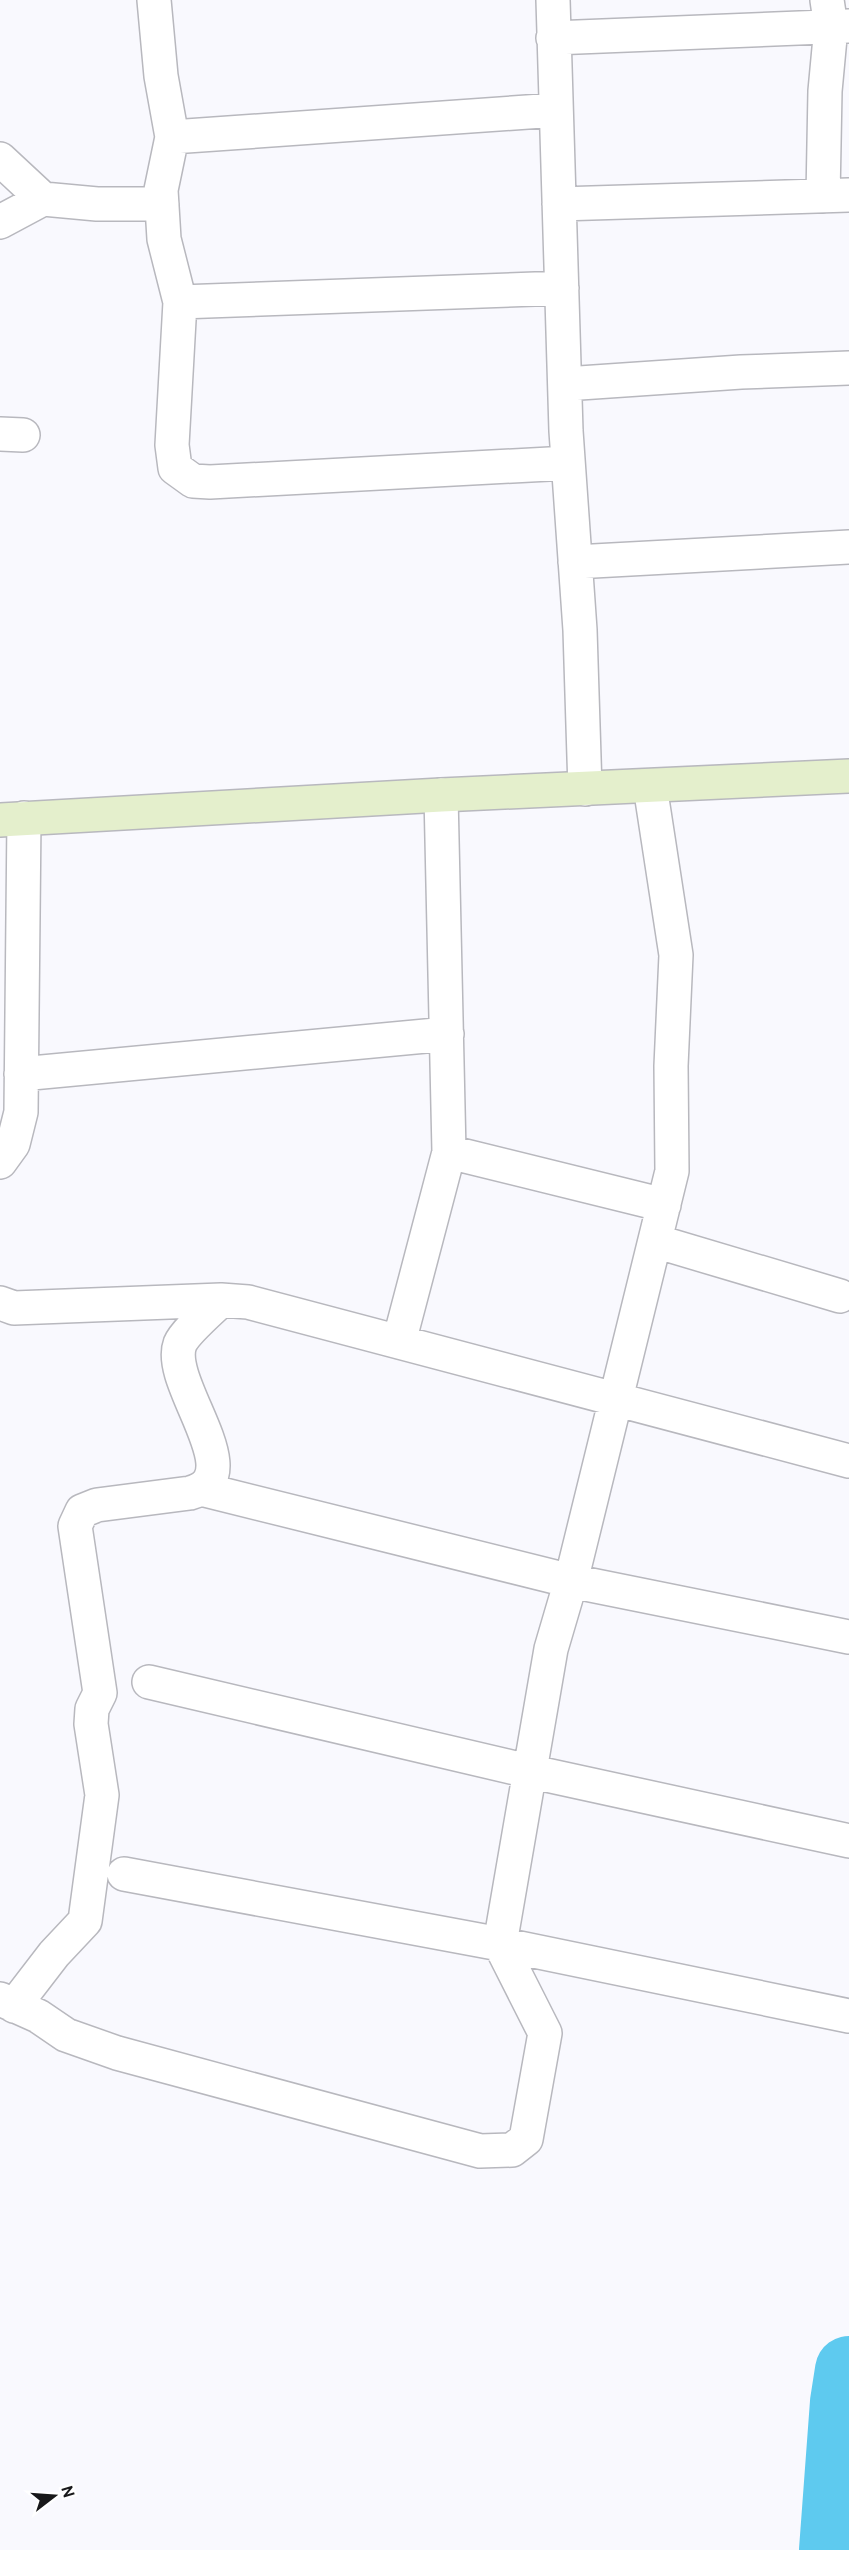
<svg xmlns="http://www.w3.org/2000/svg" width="849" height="2550" font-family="Overpass,sans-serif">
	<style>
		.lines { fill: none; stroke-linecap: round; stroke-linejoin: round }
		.river { stroke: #5ecaef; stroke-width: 68 }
		.street-casing { stroke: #b8b8be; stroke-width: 36 }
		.secondary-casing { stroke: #b8b8be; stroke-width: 36 }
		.street { stroke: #fff; stroke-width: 33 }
		.secondary { stroke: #e4efcc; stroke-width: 33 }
	</style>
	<rect width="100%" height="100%" fill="#f9f9fe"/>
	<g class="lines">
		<!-- river -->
		<path class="river" d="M833 2550 844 2402 849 2370"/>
		<defs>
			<path id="street" d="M154 0 161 76 172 137 556 110
				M553 0 566 431 580 630 585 789
				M553 38 849 26
				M172 137 161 190 164 239 180 302 562 288
				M0 159 43 199 97 204H162
				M823 196 825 91 831 27 827 0
				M559 204 849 195
				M0 222 43 199
				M180 302 172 445 175 468 193 481 210 482 568 463
				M565 384 741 372 849 368
				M0 434 23 435
				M575 562 849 547
				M21 1074 447 1034
				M449 1152 664 1205
				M0 1162 13 1144 21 1112 24 818
				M655 1241 840 1296
				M0 1303 14 1308 221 1300 248 1302 849 1461
				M399 1342 449 1152 441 795
				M205 1490 571 1581 849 1637
				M149 1682 528 1771 849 1841
				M124 1874 500 1944 849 2016
				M0 1999 38 2016 66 2035 117 2053 480 2151 512 2150 526 2139 545 2033 500 1944 551 1649 571 1581 672 1171 671 1066 676 955 650 786
				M14 2006 54 1954 85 1921 102 1795 91 1724 92 1709 100 1693 75 1526 82 1511 97 1505 190 1493C253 1477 165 1384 180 1344 185 1332 211 1310 221 1300"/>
			<path id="secondary" d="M0 820 441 795 849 776"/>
		</defs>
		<!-- street casing -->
		<use href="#street" class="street-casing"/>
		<!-- secondary casing -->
		<use href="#secondary" class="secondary-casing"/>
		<!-- street -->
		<use href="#street" class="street"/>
		<!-- secondary -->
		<use href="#secondary" class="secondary"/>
	</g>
	<!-- north arrow -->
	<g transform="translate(54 2496) rotate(73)" stroke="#ffffff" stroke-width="4.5" paint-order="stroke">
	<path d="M0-4.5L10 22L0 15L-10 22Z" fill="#18181a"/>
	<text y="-9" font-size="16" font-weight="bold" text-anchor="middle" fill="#18181a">N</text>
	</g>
</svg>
